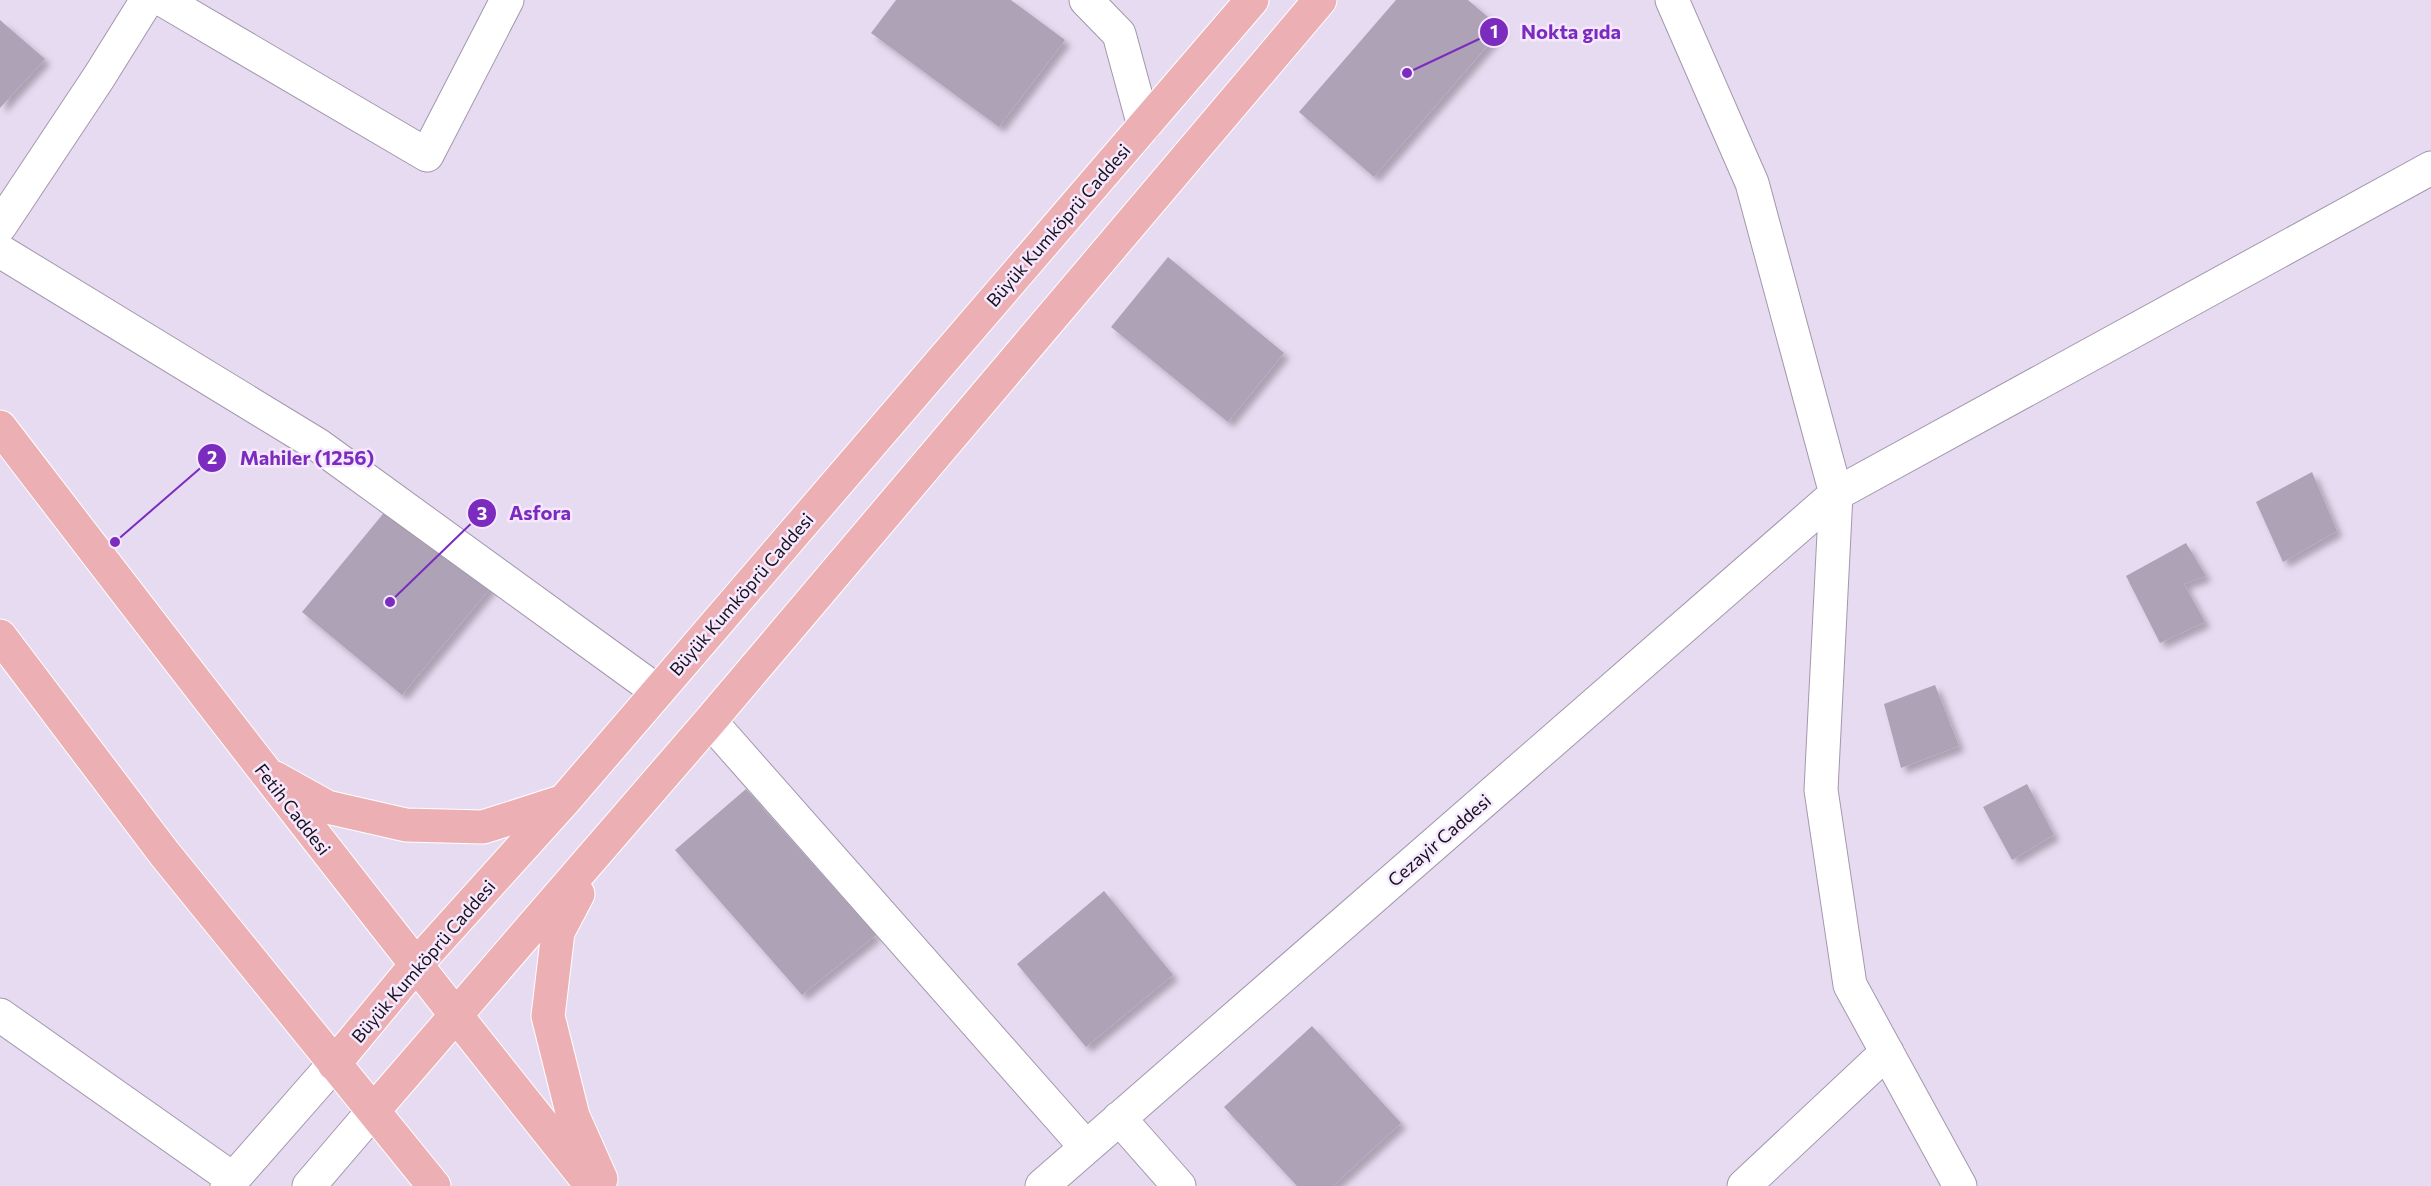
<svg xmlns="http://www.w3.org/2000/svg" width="2431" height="1186" font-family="Commissioner,sans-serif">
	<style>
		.building { fill: #aea2b7; filter: url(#shadow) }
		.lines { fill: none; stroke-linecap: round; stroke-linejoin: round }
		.minor-casing { stroke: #a397ac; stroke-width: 35 }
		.major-casing { stroke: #fff; stroke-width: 35 }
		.minor { stroke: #fff; stroke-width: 33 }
		.major { stroke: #ecb0b4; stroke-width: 33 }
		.labels { text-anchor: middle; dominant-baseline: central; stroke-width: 5; stroke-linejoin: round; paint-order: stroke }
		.street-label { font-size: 18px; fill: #16121a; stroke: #f5e8ff }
		.leader { fill: none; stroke: #7b2cbf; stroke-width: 2 }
		.callout-dot { fill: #7b2cbf; stroke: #f5e8ff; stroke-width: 2 }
		.mark-label { font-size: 18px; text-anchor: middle; font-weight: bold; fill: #fff }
		.callout-label { font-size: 20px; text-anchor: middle; font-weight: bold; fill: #7b2cbf; stroke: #f5e8ff; stroke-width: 5; stroke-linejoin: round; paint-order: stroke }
	</style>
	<defs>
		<filter id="shadow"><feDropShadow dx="5.5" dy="5.5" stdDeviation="3" flood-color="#0004"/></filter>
	</defs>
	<rect width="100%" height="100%" fill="#e7dbf1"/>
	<!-- building -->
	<path class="building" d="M896 0H1011L1065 40 999 127 871 33Z
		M1396 0H1468L1502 29 1374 177 1299 112Z
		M0 20 45 59 0 108Z
		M1168 257 1284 353 1228 422 1111 327Z
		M2312 472 2337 531 2283 562 2256 502Z
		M392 503 492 586 402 695 302 612Z
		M2186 543 2206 576 2184 584 2205 622 2160 643 2126 576Z
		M1935 685 1959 746 1901 768 1884 704Z
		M2027 784 2054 835 2012 860 1983 807Z
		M746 789 876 935 802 995 675 850Z
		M1104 891 1173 975 1086 1047 1017 964Z
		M1312 1026 1401 1123 1333 1186H1297L1224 1107Z"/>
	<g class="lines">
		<defs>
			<path id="minor" d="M163 0 427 155 507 0
				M1086 0 1119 34 1144 126
				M1672 0 1752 183 1836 494 1821 790 1850 985 1960 1186
				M0 226 99 77 147 0
				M0 251 318 445 657 691
				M710 721 1086 1147
				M0 1015 233 1179
				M1119 1118 1179 1186
				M227 1186 334 1064
				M309 1186 374 1110
				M1042 1186 1836 494 2431 168
				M1744 1186 1887 1052"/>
			<path id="major" d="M0 427C195 682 391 936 592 1186
				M0 636 164 853 434 1186
				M275 778 327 807 406 825 483 827 561 802
				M578 894 558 932 548 1016 573 1116 601 1179
				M334 1064 415 966 563 802 1252 0
				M374 1110 710 721 1320 0"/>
		</defs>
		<!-- minor casing -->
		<use href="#minor" class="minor-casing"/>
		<!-- major casing -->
		<use href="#major" class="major-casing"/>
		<!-- minor -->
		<use href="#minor" class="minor"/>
		<!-- major -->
		<use href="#major" class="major"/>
	</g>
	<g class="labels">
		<!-- street labels -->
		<g class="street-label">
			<text transform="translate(1058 225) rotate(-49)">Büyük Kumköprü Caddesi</text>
			<text transform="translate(741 594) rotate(-49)">Büyük Kumköprü Caddesi</text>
			<text transform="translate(293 809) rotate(52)">Fetih Caddesi</text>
			<text transform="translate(1439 840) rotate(-41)">Cezayir Caddesi</text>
			<text transform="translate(423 961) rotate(-49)">Büyük Kumköprü Caddesi</text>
		</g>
	</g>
	<!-- callouts -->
	<path class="leader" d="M1407 73L1494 32M115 542L212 458M390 602L482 513"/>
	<g class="callout-dot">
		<circle cx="1407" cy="73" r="6"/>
		<circle cx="115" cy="542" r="6"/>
		<circle cx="390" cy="602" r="6"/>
		<circle cx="1494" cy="32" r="15"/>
		<circle cx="212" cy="458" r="15"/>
		<circle cx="482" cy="513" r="15"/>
	</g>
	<g class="mark-label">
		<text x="1494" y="38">1</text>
		<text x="212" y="464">2</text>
		<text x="482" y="520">3</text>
	</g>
	<g class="callout-label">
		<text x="1571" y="39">Nokta gıda</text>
		<text x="307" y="465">Mahiler (1256)</text>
		<text x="540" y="520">Asfora</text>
	</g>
</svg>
